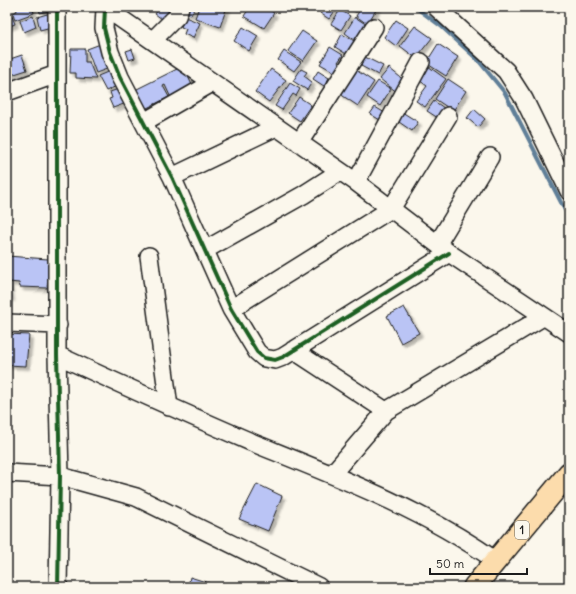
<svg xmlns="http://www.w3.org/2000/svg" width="576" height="594" font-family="Delius,sans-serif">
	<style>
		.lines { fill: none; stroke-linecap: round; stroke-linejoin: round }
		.stream { stroke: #607f98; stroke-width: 4 }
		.building { fill: #bac4f5; stroke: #1c1c1c; filter: url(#shadow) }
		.minor-casing { stroke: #1c1c1c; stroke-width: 20 }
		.major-casing { stroke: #1c1c1c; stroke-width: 24 }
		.minor { stroke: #fbf7ec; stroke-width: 17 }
		.major { stroke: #fcdcac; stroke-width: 21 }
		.cycleway-casing { stroke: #fbf7ec; stroke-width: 6 }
		.cycleway { stroke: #1b5e20; stroke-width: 4 }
		.labels { text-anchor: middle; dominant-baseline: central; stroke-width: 3; stroke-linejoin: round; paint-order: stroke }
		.shield { fill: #fbf7ec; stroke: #5f5e5a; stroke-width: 1 }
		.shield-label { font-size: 11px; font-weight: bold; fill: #1c1c1c }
	</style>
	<defs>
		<filter id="shadow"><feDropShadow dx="3.5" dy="3.5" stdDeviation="1" flood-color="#0004"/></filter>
	</defs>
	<rect width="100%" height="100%" fill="#fbf7ec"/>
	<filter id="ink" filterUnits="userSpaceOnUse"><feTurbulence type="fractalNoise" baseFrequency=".025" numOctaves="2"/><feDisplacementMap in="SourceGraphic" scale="8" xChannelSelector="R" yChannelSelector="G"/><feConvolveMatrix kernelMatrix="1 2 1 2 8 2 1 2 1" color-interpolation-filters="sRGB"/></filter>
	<g filter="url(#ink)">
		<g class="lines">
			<!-- stream -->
			<path class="stream" d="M415 7 442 27 478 60 505 93 569 218"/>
		</g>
		<!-- building -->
		<path class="building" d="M16 7H32L34 13 15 20 13 13 17 11Z
			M39 7H53L54 10 40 13Z
			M160 7H173L165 21 155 14Z
			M183 7H195L191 15 181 11Z
			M199 7H227L220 27 195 18Z
			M250 7H265L274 13 264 28 244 16Z
			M323 7H338L329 19 320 13Z
			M349 7H360L356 12Z
			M362 7H378L367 24 356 16Z
			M340 10 350 16 341 30 331 24Z
			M10 11 15 24 7 27V12Z
			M47 14 51 27 40 30 37 17Z
			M33 16 36 27 24 32 20 21Z
			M185 17 200 23 193 38 184 34 186 29 181 27Z
			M355 17 367 25 356 41 345 33Z
			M396 20 408 28 396 46 384 37Z
			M415 26 432 38 416 58 400 46Z
			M243 27 258 36 249 51 234 41Z
			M302 31 317 41 303 61 288 51Z
			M342 34 356 42 348 55 335 47Z
			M103 43 112 67 96 73 87 49Z
			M438 44 458 57 446 76 426 63Z
			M330 47 343 55 338 62 345 67 340 75 320 64Z
			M71 49H85V62H89L96 79 76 78V73H70Z
			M132 49 135 58 129 60 126 51Z
			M284 51 301 62 294 71 278 60Z
			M22 55 27 70 8 76 7 60Z
			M365 57 383 66 378 75 361 66Z
			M425 64 446 79 425 107 416 101 427 86 415 77Z
			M183 66 193 87 171 98 165 85 163 86 169 97 143 110 133 91Z
			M389 68 406 82 398 93 380 79Z
			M271 69 286 80 269 102 255 92Z
			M301 69 307 72 304 76 312 82 307 90 293 81Z
			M356 70 374 82 358 106 340 94Z
			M110 71 121 84 106 91 98 76Z
			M318 71 329 78 324 86 313 79Z
			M448 79 466 91 453 111 435 99Z
			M378 81 391 89 380 106 367 97Z
			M290 83 300 89 296 96 293 94 282 110 275 106Z
			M124 87 129 102 113 108 109 99 112 98 110 92Z
			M299 97 311 105 300 121 288 113Z
			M434 101 444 108 438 118 427 111Z
			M375 107 385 113 380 120 370 114Z
			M474 109 485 119 478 127 467 118Z
			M402 112 418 122 412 131 396 120Z
			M7 256 48 259V265H54V277H48L47 288 20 287 19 283 9 282 11 298 7 297Z
			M404 307 419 333 401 343 387 316Z
			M7 334 29 335 26 366 7 365Z
			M257 484 282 496 268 531 239 519Z
			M190 577 209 583 208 587H188Z"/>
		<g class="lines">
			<defs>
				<path id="minor" d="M57 7V355L60 476 58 587
					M104 7 356 182 449 253 569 333
					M436 7 506 71 524 99 569 191
					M105 8 104 28 110 52 120 77 172 177 231 309 257 352 264 358 275 360 283 357 449 253
					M153 40 177 16 180 7
					M7 92 57 74
					M144 122 212 83
					M299 143 374 27
					M172 177 276 127
					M356 182 421 62
					M438 243 490 157
					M205 250 303 195 339 172
					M149 256 169 407
					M231 309 391 209 448 116
					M7 323 58 325
					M293 350 386 411
					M57 355C122 385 186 414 251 442 335 476 421 508 496 561
					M7 473 60 476 136 497 319 587
					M332 474 386 411 543 317"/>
				<path id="major" d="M474 587 569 473"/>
			</defs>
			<!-- minor casing -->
			<use href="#minor" class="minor-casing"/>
			<!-- major casing -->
			<use href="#major" class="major-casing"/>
			<!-- minor -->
			<use href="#minor" class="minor"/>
			<!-- major -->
			<use href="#major" class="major"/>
			<defs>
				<path id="cycleway" d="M57 7V355L60 476 58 587
					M105 8 104 28 110 52 120 77 172 177 231 309 257 352 264 358 275 360 283 357 449 253"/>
			</defs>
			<!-- cycleway casing -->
			<use href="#cycleway" class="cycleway-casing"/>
			<!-- cycleway -->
			<use href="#cycleway" class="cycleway"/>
		</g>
	</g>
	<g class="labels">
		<!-- shield labels -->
		<rect class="shield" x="515" y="521" width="14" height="18" rx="3"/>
		<g class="shield-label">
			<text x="522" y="530">1</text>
		</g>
	</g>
	<!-- margin -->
	<rect width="576" height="594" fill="none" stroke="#fbf7ec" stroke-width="24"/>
	<rect x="12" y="12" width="552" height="570" fill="none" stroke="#1c1c1c" stroke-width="1.5" filter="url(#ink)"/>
	<!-- scale -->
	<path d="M430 568v6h97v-6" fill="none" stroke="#1c1c1c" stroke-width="2"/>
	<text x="436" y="568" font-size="12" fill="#1c1c1c" stroke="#fbf7ec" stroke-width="3" paint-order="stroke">50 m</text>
</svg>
